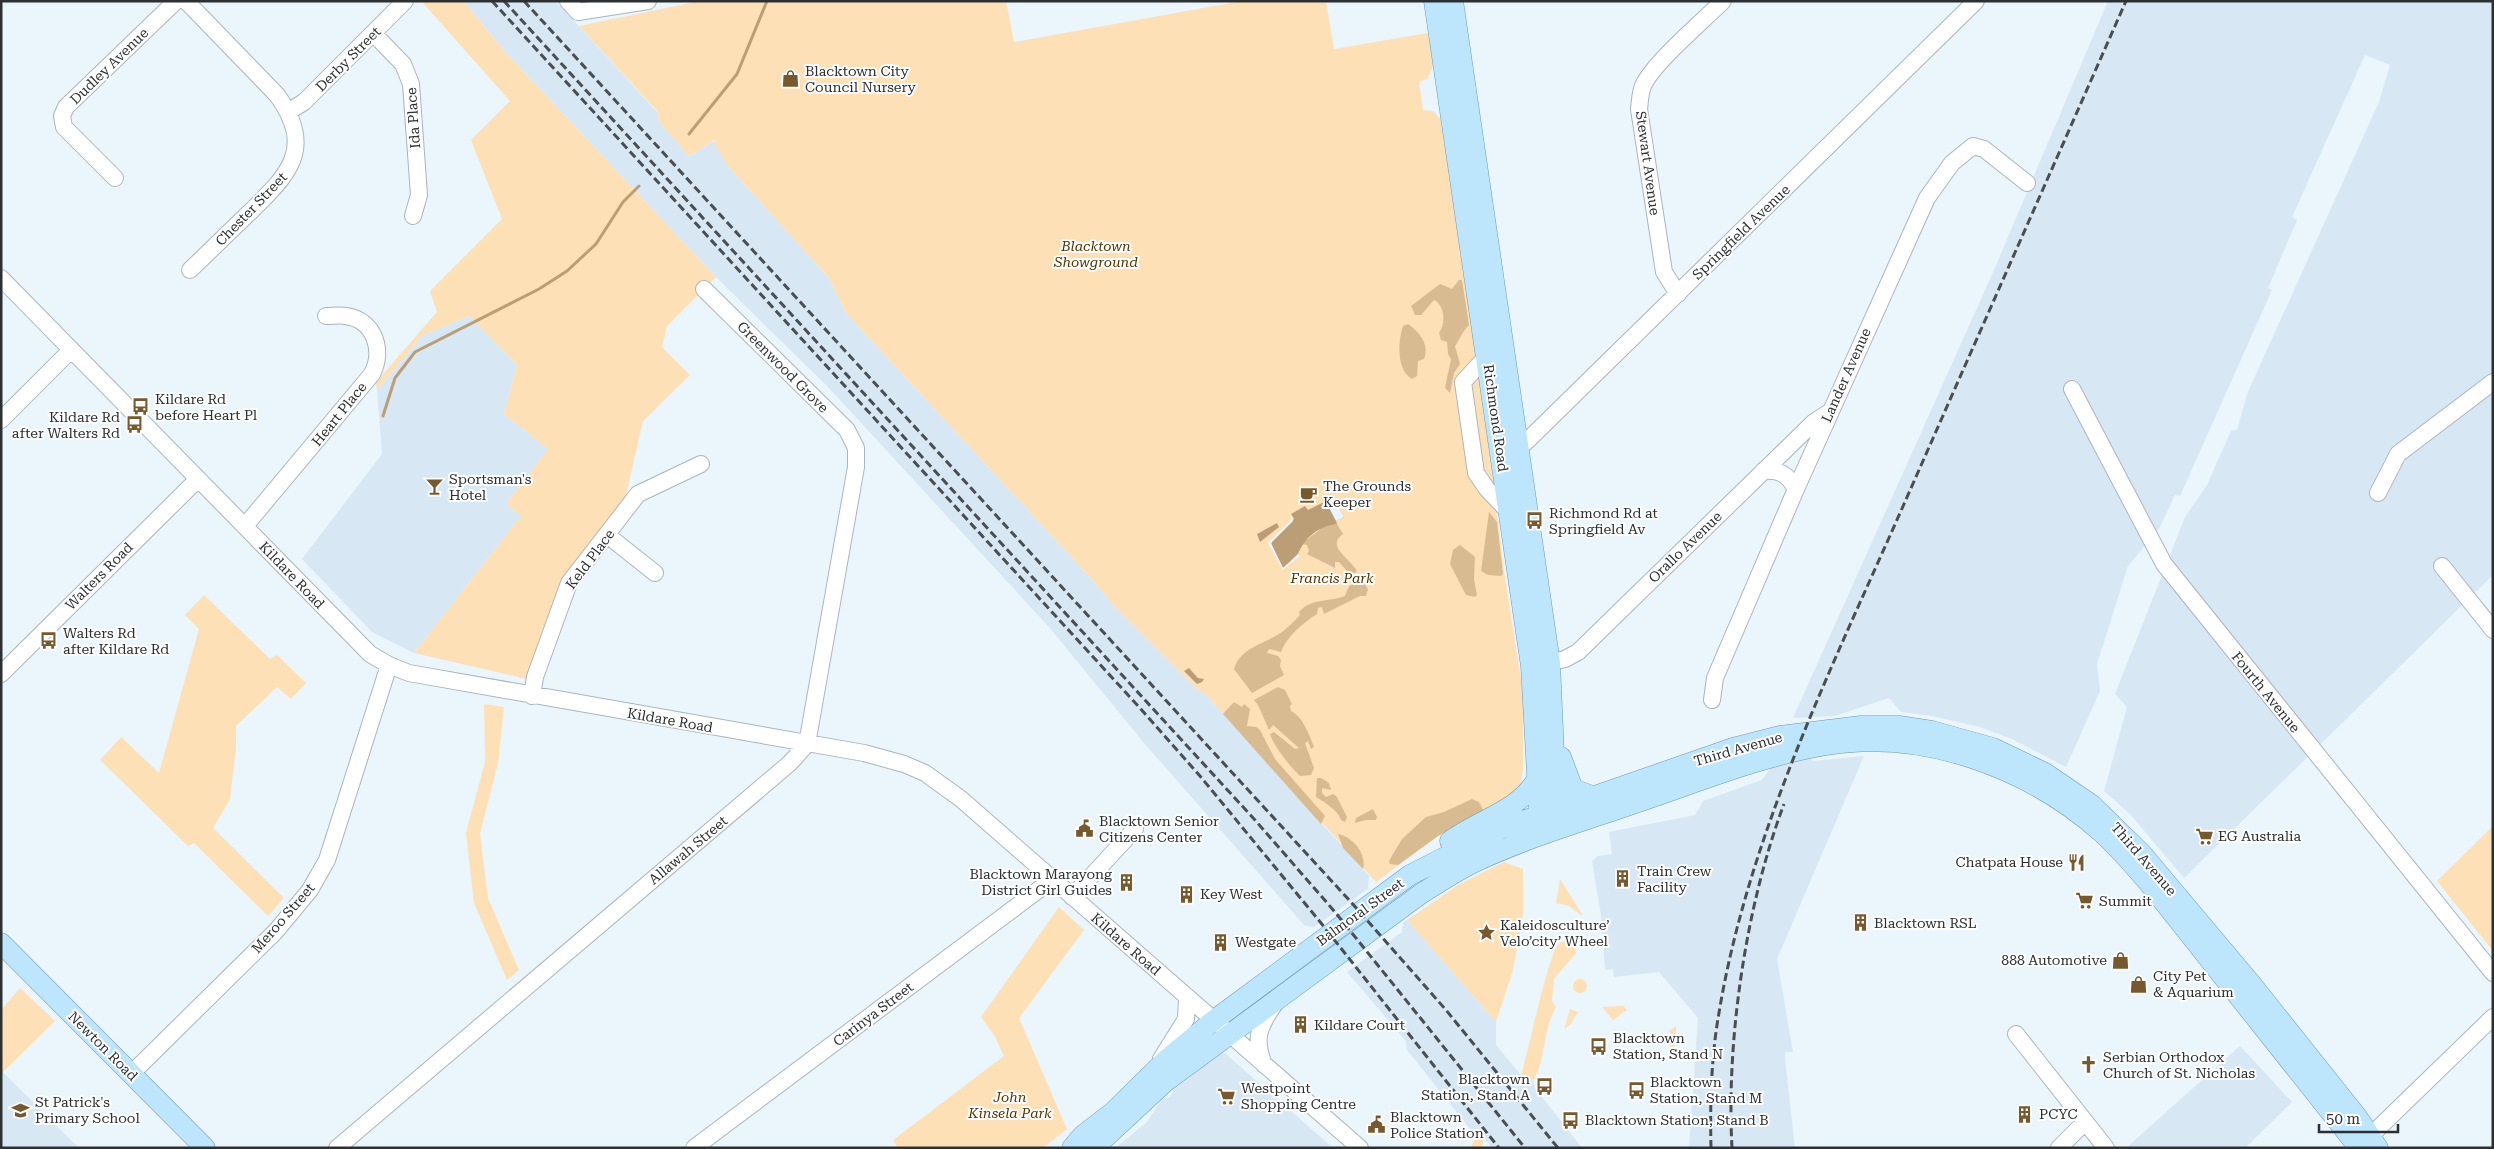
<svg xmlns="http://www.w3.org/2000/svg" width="2494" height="1149" font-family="'Roboto Serif',serif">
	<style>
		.built { fill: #d7e8f4 }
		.green { fill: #fee0b6 }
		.forest { fill: #d9bb92 }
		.water { fill: #bb9e76 }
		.pier { fill: #eaf5fc }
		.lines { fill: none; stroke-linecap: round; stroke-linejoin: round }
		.stream { stroke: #bb9e76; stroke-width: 3 }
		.minor-casing { stroke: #aab5bb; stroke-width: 18 }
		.major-casing { stroke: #6e9ab4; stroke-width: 21 }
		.minor { stroke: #fff; stroke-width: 16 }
		.major { stroke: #bde5fb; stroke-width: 20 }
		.rail { stroke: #494e52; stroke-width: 3; stroke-dasharray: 8 4; stroke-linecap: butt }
		.labels { text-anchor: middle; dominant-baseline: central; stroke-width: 4; stroke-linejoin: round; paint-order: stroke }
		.street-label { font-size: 14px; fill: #2c3033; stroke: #fff }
		.poi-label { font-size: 14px; fill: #2c3033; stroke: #fff; text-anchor: start }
		.park-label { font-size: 14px; font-style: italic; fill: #533600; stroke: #fff }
	</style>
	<rect width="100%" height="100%" fill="#eaf5fc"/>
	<!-- built -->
	<path class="built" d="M463 1H556L658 113 659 122 689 156 716 140 728 166 829 278 846 313 1089 576 1116 608 1198 690 1207 696 1369 876 1368 889 1314 927 1305 926 1144 743 1049 627 829 388 716 277 507 54Z
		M2108 1H2493V575L2184 878 2130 814 2104 791 2127 707 2115 694 2185 517 2207 485 2231 431 2237 430 2247 394 2379 102 2390 65 2365 55 2292 217 2297 220 2268 288 2272 290 2180 496 2175 495 2159 529 2128 566 2097 664 2100 691 2066 767 2012 739 1980 727 1932 716 1901 712 1889 698 1835 716 1793 718 1994 270Z
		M469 316 517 365 504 414 548 449 506 504 521 516 414 653 372 632 302 559 382 454 377 390 423 335Z
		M1864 756 1777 959 1793 1052H1785V1059L1795 1148H1689L1698 1018 1659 972 1614 977 1613 969 1605 970 1601 915 1592 861 1598 856 1612 854 1609 832 1695 815 1703 801 1762 780 1773 765 1810 758 1813 761Z
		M1407 920 1496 1022V1045L1521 1075 1533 1080 1535 1088 1582 1148H1492L1484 1138 1475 1135 1407 1050 1406 1041 1347 972 1402 932 1403 923Z
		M2240 1046 2292 1102 2245 1148H2126Z
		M1222 1053 1226 1054 1333 1148H1115L1146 1123 1162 1099 1168 1098 1173 1093 1172 1091Z
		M1 1070 79 1148H1Z"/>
	<!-- green -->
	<path class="green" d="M424 1H463L507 54 716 277 667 326 662 347 690 375 643 421 623 508 562 583 527 679 414 653 521 516 506 504 548 449 504 414 517 365 469 316 423 335 377 390 376 382 437 312 430 291 502 219 471 140 510 101 423 3Z
		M700 1H1006L1014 42 1242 1H1326L1334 49 1428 33 1433 66 1427 79 1419 82 1423 110 1433 111 1441 120 1491 461 1504 571 1523 692V769L1520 788 1504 800 1438 836 1376 882 1207 696 1198 690 1116 608 1089 576 846 313 829 278 728 166 715 145V140L689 156 659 122 658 112 579 26Z
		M204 595 270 659 277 655 306 683 291 699 277 687 236 726V748L230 799 213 828 284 898 268 916 194 843 188 846 100 760 121 737 159 773 199 629 185 615Z
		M484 704 504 707 498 763 480 834 488 898 519 970 507 980 474 903 466 833 485 762Z
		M2493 826V951L2437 881Z
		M1504 862 1523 869V915L1513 970 1496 1022 1407 920 1458 885Z
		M1560 879 1582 914V916L1569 906 1556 903Z
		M1059 907 1084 930 1019 1018 1067 1129 1043 1148H898L893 1140 1004 1056 994 1035 981 1017Z
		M1569 941 1575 945 1576 953 1554 979 1552 1001 1556 1007C1543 1029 1546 1058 1534 1080L1521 1075C1533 1033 1540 990 1555 949L1560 942Z
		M1573 986a7 7 0 1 1 14 0a7 7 0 1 1-14 0Z
		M20 988 55 1021 3 1072 1 1070V1010Z
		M1623 1006 1627 1010 1613 1020 1602 1007Z
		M1570 1009 1578 1012 1570 1025 1564 1029Z
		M1676 1026V1044L1672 1048 1667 1043 1673 1037 1669 1031Z
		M1475 1135 1484 1138 1482 1148H1471Z"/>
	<!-- forest -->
	<path class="forest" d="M1459 280H1462L1469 325C1462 332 1460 339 1455 346L1460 364 1454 373 1450 393 1445 388 1451 359 1448 354 1447 342 1441 340 1439 333C1446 324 1445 305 1434 300L1421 315H1415L1411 306 1440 284 1452 289Z
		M1408 324C1419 332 1430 344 1424 359L1418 361 1417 376 1412 379C1396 370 1398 341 1403 326Z
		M1489 512 1497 522 1503 574 1501 576 1488 575 1481 571Z
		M1329 523 1337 524 1343 534C1325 546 1351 559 1357 571L1355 573 1348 572 1339 562H1335V568L1307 554 1309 551 1307 545 1301 544Z
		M1460 545 1475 557 1474 579 1477 595 1475 597 1466 595 1450 564 1453 550Z
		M1362 580 1368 589 1366 596H1360L1324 614 1322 607 1318 608 1317 614C1303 623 1287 636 1281 652L1269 649 1267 653 1278 656 1281 660 1280 666 1284 675 1252 693 1234 669C1240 648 1263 644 1279 634 1287 629 1293 622 1300 615L1299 612C1311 598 1330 602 1345 596L1349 586Z
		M1278 687 1285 690 1292 704 1290 706 1291 711C1303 717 1309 734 1314 747L1311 749 1308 741 1305 743 1314 768 1311 775 1300 776C1291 768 1273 745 1270 734L1274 732 1295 749 1299 748 1273 725 1269 730 1258 705 1254 700Z
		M1234 702 1242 707 1244 704 1250 709 1247 726 1256 727 1260 730 1275 759 1325 816 1321 824 1223 714Z
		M1317 778H1321L1329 783 1331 790 1322 788V793L1326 797 1333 794 1337 797 1347 817 1345 822 1341 820C1337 809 1325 803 1316 797Z
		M1472 799 1479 802 1484 812 1438 836 1398 865 1390 864 1389 861 1402 839 1426 817 1444 812Z
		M1373 809 1377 817 1376 820H1366L1355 823 1356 818Z
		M1338 834C1353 837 1367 854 1363 869L1343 848Z"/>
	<!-- water -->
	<path class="water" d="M1333 495 1344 517 1336 521 1337 524C1319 526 1305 537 1298 554 1296 559 1287 564 1283 568L1271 545 1272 541 1294 519 1291 514 1305 506 1308 510 1324 502 1321 498 1325 500Z
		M1277 523 1279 527 1260 542 1257 534Z
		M1189 668 1198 678 1204 679 1202 682 1197 684 1184 671Z"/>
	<!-- pier -->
	<path class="pier" d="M1333 495 1344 517 1336 521 1325 500Z
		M1292 516 1293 521 1271 543 1283 568 1298 554 1300 556 1283 570 1268 543 1291 520 1290 517Z"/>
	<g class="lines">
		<!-- stream -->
		<path class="stream" d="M689 134 737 74 767 1
			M383 416 395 378 415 352 539 289 567 271 596 244 623 202 639 186"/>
		<defs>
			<path id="minor" d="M186 1 277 95C316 149 288 175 249 213 229 232 210 251 190 270
				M568 1 578 12 648 1
				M373 33 403 64 411 84 419 195 413 216
				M288 112 304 102 405 1
				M115 178 64 127 62 116 66 107 176 1
				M1 278 370 654 389 665 409 673 864 753 904 764 925 773 961 799 1360 1148
				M1678 294 1664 272 1639 109C1640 101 1640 93 1643 86 1652 64 1704 20 1723 1
				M1487 356 1463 382 1476 473 1487 489 1509 512
				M2072 389 2164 564 2493 973
				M1 420 71 350
				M1508 450 1517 449 1527 441 1976 1
				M1763 471C1780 469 1788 475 1796 489
				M2378 493 2398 454 2493 382
				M245 526 372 374C384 351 375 320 346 316 340 315 333 316 326 316
				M607 535 655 573
				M2442 566 2493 630
				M1538 665 1565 659 1578 652 1814 422 1831 411
				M1 674 198 479
				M532 696 535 677 569 583 638 494 701 464
				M1712 700 1715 678 1796 489 1927 198 1952 163 1973 146 1984 149 2027 183
				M1072 897 1135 829
				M2016 1034 2106 1148
				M1161 1059 1186 1019 1187 999
				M1264 1065C1254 1039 1258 1028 1274 1005
				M131 1074 276 931 310 890 327 860 389 665
				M2362 1144 2493 1017
				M337 1148 790 763 807 744 856 467V448L847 430 704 289
				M694 1148 1053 879
				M2059 1148 2085 1122"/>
			<path id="major" d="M1434 1 1531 666 1540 827
				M1453 1 1550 663 1557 821
				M1561 757 1573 789 1592 796
				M1450 841C1479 819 1518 812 1537 779
				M1 943 205 1148
				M1072 1148 1083 1135 1113 1112 1166 1060 1213 1021 1410 875 1500 829 1733 748 1780 736 1861 726H1899L1932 731 1993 748 2045 773 2092 805 2142 854 2253 986 2358 1118 2378 1148
				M1094 1148 1165 1082 1422 893C1440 882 1458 870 1477 861 1531 836 1590 819 1647 799 1706 779 1765 755 1827 745 1924 729 2029 768 2101 832 2118 847 2133 865 2148 882L2359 1148"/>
		</defs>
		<!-- minor casing -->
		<use href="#minor" class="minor-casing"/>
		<!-- major casing -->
		<use href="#major" class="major-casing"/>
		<!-- minor -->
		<use href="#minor" class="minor"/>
		<!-- major -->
		<use href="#major" class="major"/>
		<!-- rail -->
		<path class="rail" d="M492 1 1139 707 1200 776 1321 923 1499 1148
			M504 1 1255 820 1335 912 1525 1148
			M524 1 1350 901 1446 1010 1558 1148
			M1711 1148C1710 1107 1711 1065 1717 1025 1745 842 1830 672 1904 504 1978 336 2052 169 2126 1
			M1732 1148C1726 1040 1746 905 1784 804"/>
	</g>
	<!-- icons -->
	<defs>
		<symbol id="shop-bare" viewBox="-9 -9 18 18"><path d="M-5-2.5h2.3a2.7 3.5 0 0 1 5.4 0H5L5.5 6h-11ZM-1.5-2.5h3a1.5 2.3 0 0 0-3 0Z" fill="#77592d" stroke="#fff" stroke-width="2.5" paint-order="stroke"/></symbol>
		<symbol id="bus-bare" viewBox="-9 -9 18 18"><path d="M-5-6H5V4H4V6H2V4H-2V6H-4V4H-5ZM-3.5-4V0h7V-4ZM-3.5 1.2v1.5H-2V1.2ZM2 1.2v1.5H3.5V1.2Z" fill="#77592d" stroke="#fff" stroke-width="2.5" paint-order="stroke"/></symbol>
		<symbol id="bar-bare" viewBox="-9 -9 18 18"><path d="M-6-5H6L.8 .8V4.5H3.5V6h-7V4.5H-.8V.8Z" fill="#77592d" stroke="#fff" stroke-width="2.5" paint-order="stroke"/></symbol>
		<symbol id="cafe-bare" viewBox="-9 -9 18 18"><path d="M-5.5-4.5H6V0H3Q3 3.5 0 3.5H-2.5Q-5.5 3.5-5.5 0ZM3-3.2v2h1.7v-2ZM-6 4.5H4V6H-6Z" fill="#77592d" stroke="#fff" stroke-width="2.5" paint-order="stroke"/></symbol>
		<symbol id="civic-bare" viewBox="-9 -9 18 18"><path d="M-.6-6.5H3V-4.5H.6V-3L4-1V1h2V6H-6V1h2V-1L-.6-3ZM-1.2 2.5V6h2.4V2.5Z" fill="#77592d" stroke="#fff" stroke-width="2.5" paint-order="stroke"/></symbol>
		<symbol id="supermarket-bare" viewBox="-9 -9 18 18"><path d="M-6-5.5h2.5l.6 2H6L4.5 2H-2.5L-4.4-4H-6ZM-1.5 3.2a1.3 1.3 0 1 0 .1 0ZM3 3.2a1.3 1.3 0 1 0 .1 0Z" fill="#77592d" stroke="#fff" stroke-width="2.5" paint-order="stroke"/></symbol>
		<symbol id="restaurant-bare" viewBox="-9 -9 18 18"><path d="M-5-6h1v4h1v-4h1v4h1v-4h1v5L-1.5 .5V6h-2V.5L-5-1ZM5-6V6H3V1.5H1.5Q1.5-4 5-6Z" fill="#77592d" stroke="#fff" stroke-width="2.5" paint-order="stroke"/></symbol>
		<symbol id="building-bare" viewBox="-9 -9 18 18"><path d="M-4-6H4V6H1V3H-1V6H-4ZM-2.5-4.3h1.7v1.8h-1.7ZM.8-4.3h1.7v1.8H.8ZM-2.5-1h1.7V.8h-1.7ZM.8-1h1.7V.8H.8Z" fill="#77592d" stroke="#fff" stroke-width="2.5" paint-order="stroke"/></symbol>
		<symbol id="sight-bare" viewBox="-9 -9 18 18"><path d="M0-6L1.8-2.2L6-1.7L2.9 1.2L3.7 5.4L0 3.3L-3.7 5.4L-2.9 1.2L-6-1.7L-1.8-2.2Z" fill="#77592d" stroke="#fff" stroke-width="2.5" paint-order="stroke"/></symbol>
		<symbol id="church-bare" viewBox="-9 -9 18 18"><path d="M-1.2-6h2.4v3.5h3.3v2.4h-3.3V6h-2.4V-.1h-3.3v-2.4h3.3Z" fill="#77592d" stroke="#fff" stroke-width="2.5" paint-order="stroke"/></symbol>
		<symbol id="school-bare" viewBox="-9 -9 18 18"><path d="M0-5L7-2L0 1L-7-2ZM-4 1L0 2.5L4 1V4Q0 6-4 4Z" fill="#77592d" stroke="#fff" stroke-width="2.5" paint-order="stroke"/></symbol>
	</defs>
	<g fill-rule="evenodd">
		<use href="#shop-bare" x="778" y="66" width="25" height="25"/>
		<use href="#bus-bare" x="128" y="394" width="25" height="25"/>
		<use href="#bus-bare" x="122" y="412" width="25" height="25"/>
		<use href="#bar-bare" x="422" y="474" width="25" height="25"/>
		<use href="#cafe-bare" x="1296" y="482" width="25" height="25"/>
		<use href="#bus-bare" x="1522" y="508" width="25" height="25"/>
		<use href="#bus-bare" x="36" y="628" width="25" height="25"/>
		<use href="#civic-bare" x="1072" y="816" width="25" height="25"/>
		<use href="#supermarket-bare" x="2192" y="824" width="25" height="25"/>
		<use href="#restaurant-bare" x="2064" y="850" width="25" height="25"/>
		<use href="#building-bare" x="1610" y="866" width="25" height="25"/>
		<use href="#building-bare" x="1114" y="870" width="25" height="25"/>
		<use href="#building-bare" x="1174" y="882" width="25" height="25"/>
		<use href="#supermarket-bare" x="2072" y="888" width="25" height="25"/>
		<use href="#building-bare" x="1848" y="910" width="25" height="25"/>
		<use href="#sight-bare" x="1474" y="920" width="25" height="25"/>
		<use href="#building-bare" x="1208" y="930" width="25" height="25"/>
		<use href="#shop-bare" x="2108" y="948" width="25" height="25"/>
		<use href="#shop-bare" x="2126" y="972" width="25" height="25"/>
		<use href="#building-bare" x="1288" y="1012" width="25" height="25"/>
		<use href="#bus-bare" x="1586" y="1034" width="25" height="25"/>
		<use href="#church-bare" x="2076" y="1052" width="25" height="25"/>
		<use href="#bus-bare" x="1532" y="1074" width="25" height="25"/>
		<use href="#bus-bare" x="1624" y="1078" width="25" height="25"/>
		<use href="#supermarket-bare" x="1214" y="1084" width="25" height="25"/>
		<use href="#school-bare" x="8" y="1098" width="25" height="25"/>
		<use href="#building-bare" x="2012" y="1102" width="25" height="25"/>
		<use href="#bus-bare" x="1558" y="1108" width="25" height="25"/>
		<use href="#civic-bare" x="1364" y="1112" width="25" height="25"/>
	</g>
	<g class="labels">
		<!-- street labels -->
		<g class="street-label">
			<text transform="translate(348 59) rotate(-45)">Derby Street</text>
			<text transform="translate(109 66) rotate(-44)">Dudley Avenue</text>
			<text transform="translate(413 118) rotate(-94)">Ida Place</text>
			<text transform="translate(1648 163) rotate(82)">Stewart Avenue</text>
			<text transform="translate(251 209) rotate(-46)">Chester Street</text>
			<text transform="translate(1741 232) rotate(-44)">Springfield Avenue</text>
			<text transform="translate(783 367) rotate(45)">Greenwood Grove</text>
			<text transform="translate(1846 375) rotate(-66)">Lander Avenue</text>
			<text transform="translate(339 414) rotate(-51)">Heart Place</text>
			<text transform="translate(1496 418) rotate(82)">Richmond Road</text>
			<text transform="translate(1685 547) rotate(-44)">Orallo Avenue</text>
			<text transform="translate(590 559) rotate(-53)">Keld Place</text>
			<text transform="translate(292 575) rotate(46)">Kildare Road</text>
			<text transform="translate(99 576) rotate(-45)">Walters Road</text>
			<text transform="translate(2266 692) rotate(51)">Fourth Avenue</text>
			<text transform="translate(670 720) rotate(10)">Kildare Road</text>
			<text transform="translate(1738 749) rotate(-16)">Third Avenue</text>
			<text transform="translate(688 850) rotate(-40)">Allawah Street</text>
			<text transform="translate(2144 859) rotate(49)">Third Avenue</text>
			<text transform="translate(1360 912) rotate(-36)">Balmoral Street</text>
			<text transform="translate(283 918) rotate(-49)">Meroo Street</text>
			<text transform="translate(1126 944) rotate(41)">Kildare Road</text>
			<text transform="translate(873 1014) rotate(-37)">Carinya Street</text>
			<text transform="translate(103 1046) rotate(45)">Newton Road</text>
		</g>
		<!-- poi labels -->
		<g class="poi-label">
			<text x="805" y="71">Blacktown City<tspan x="805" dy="16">Council Nursery</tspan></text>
			<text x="155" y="399">Kildare Rd<tspan x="155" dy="16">before Heart Pl</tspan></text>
			<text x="120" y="417" text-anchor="end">Kildare Rd<tspan x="120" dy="16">after Walters Rd</tspan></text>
			<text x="449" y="479">Sportsman's<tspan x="449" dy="16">Hotel</tspan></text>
			<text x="1323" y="486">The Grounds<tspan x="1323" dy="16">Keeper</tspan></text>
			<text x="1549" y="513">Richmond Rd at<tspan x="1549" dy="16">Springfield Av</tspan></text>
			<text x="63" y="633">Walters Rd<tspan x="63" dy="16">after Kildare Rd</tspan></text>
			<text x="1099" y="821">Blacktown Senior<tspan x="1099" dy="16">Citizens Center</tspan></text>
			<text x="2218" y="836">EG Australia</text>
			<text x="2063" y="862" text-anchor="end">Chatpata House</text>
			<text x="1637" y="871">Train Crew<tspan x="1637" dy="16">Facility</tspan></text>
			<text x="1112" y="874" text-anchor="end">Blacktown Marayong<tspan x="1112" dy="16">District Girl Guides</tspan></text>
			<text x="1200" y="894">Key West</text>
			<text x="2099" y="901">Summit</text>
			<text x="1874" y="923">Blacktown RSL</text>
			<text x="1500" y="925">Kaleidosculture’<tspan x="1500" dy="16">Velo’city’ Wheel</tspan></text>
			<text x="1235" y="942">Westgate</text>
			<text x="2107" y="960" text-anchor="end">888 Automotive</text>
			<text x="2153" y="976">City Pet<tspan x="2153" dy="16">&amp; Aquarium</tspan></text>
			<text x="1314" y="1025">Kildare Court</text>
			<text x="1613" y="1038">Blacktown<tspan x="1613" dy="16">Station, Stand N</tspan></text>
			<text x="2103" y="1057">Serbian Orthodox<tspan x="2103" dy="16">Church of St. Nicholas</tspan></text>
			<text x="1530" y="1079" text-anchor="end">Blacktown<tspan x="1530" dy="16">Station, Stand A</tspan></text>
			<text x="1650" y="1082">Blacktown<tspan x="1650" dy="16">Station, Stand M</tspan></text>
			<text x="1241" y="1088">Westpoint<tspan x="1241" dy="16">Shopping Centre</tspan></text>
			<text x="35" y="1102">St Patrick's<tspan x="35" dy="16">Primary School</tspan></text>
			<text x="2039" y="1114">PCYC</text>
			<text x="1390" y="1117">Blacktown<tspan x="1390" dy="16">Police Station</tspan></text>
			<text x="1585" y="1120">Blacktown Station, Stand B</text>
		</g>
		<!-- park labels -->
		<g class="park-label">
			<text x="1096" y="246">Blacktown<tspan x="1096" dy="16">Showground</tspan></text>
			<text x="1332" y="578">Francis Park</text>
			<text x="1010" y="1097">John<tspan x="1010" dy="16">Kinsela Park</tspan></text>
		</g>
	</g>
	<!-- border -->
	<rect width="2494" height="1149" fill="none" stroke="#2c3033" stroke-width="5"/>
	<!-- scale -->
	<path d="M2319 1124v8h79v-8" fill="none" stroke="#2c3033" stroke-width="2.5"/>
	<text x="2326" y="1124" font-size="15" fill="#2c3033" stroke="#ffffff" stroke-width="4" paint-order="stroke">50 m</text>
</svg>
